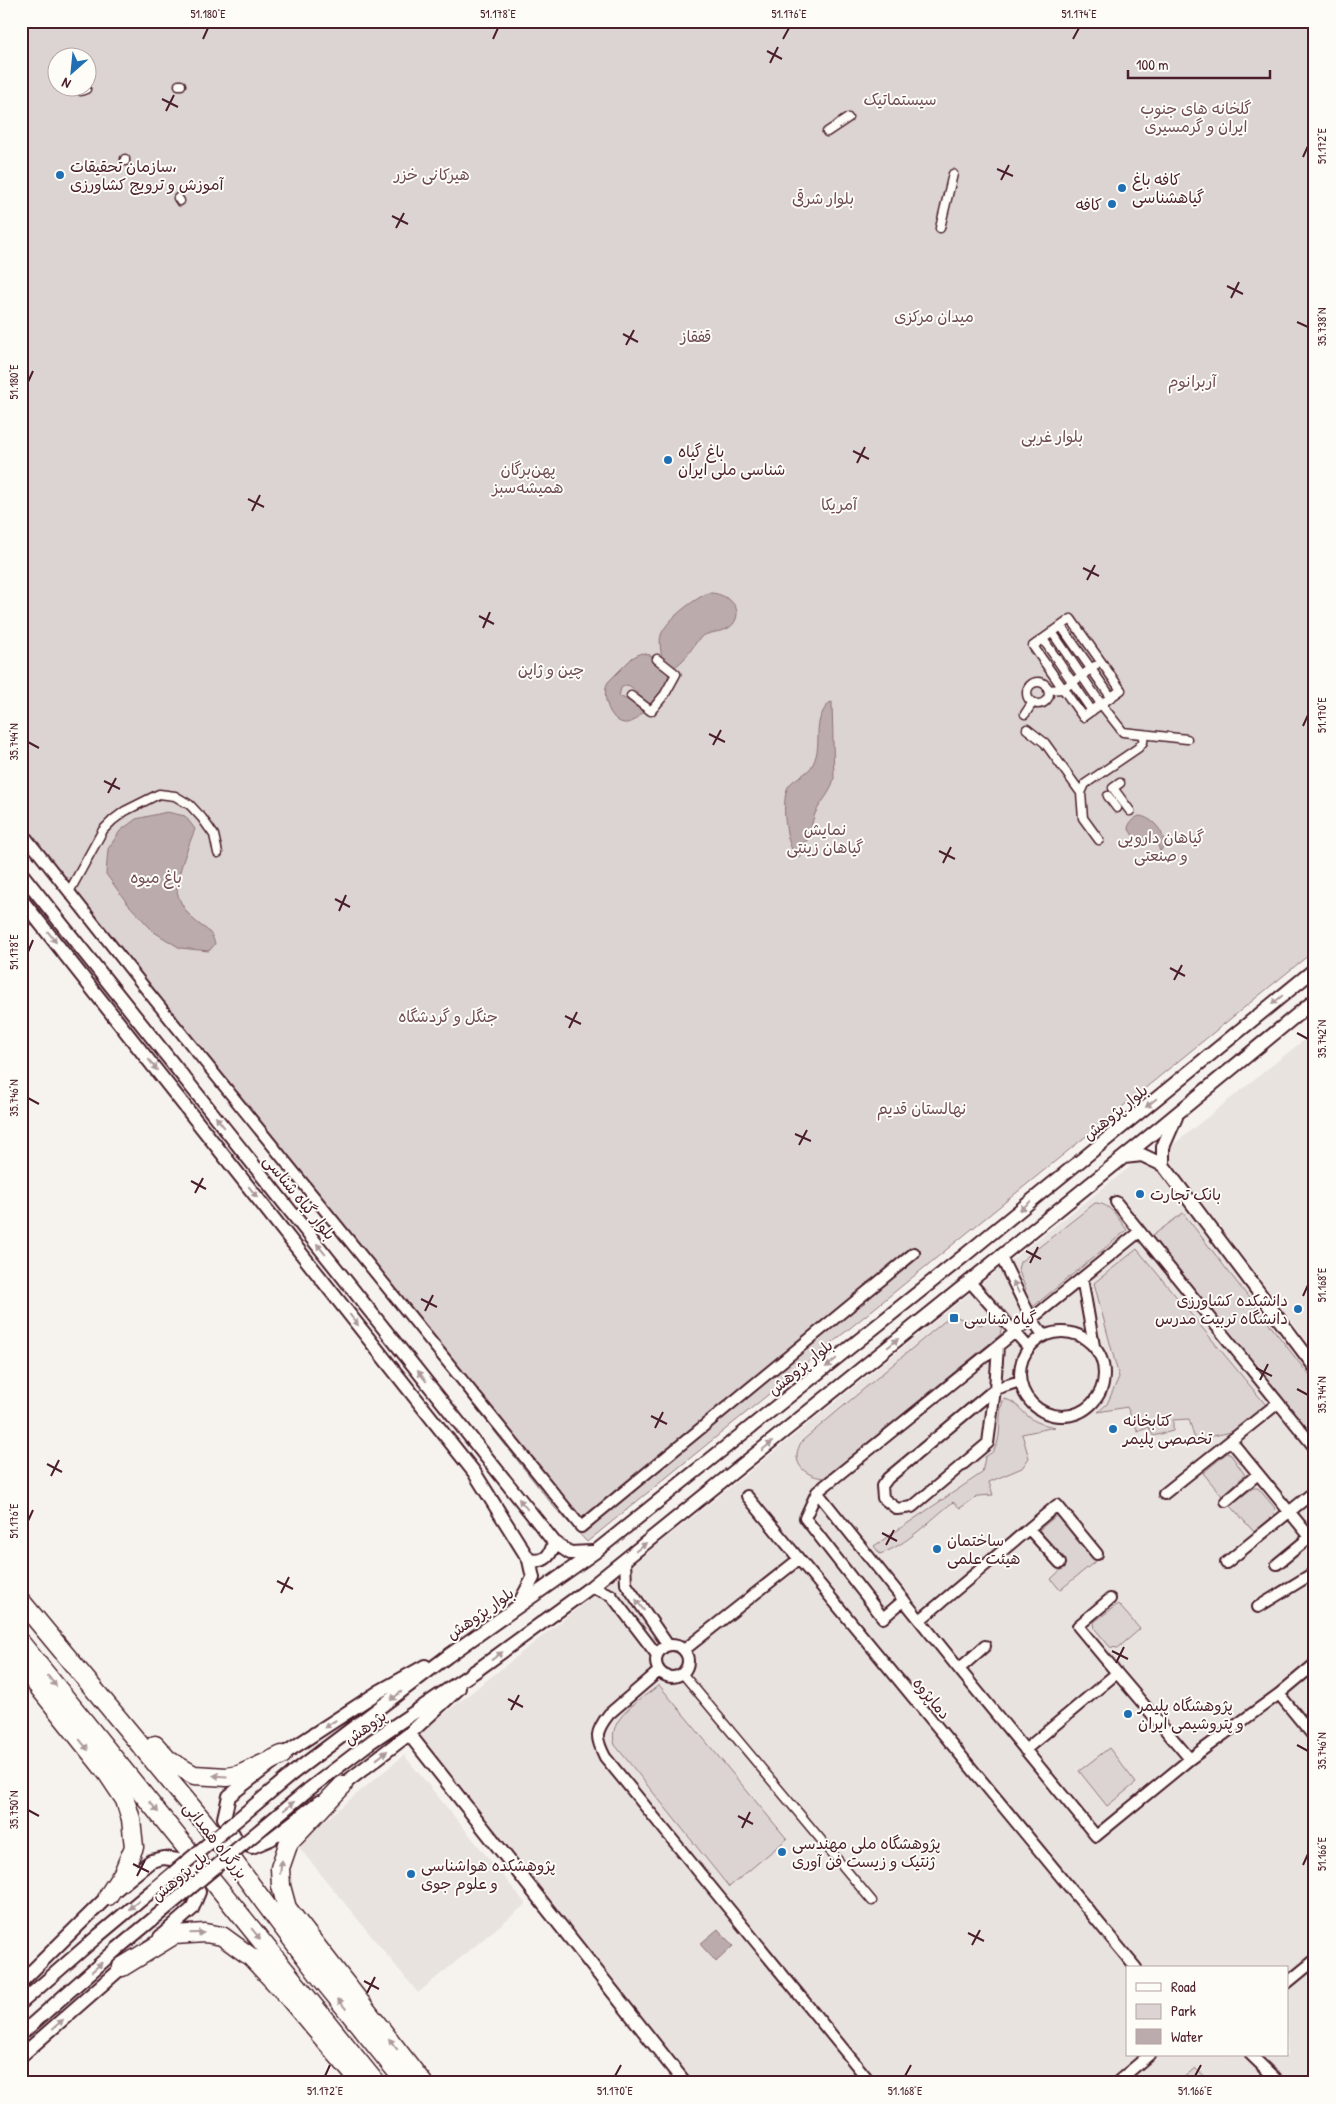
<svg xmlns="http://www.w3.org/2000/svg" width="1336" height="2104" font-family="'Patrick Hand','Playpen Sans Arabic',sans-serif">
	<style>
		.built { fill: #e9e3e0; fill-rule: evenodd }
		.green { fill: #dcd4d2; stroke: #937a7e; fill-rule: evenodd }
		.water { fill: #bbabac; stroke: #8e7378; fill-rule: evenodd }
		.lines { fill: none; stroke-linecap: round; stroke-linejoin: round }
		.pedestrian-casing { stroke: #4a1f2b; stroke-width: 11 }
		.minor-casing { stroke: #4a1f2b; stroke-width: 14 }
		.tertiary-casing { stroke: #4a1f2b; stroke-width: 16 }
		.trunk-casing { stroke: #4a1f2b; stroke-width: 21 }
		.pedestrian { stroke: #fdfcf7; stroke-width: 8 }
		.minor { stroke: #fdfcf7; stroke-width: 10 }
		.tertiary { stroke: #fdfcf7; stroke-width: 12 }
		.trunk { stroke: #fdfcf7; stroke-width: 18 }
		.tertiary-bridge-casing { stroke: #4a1f2b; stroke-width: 16; stroke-linecap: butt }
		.tertiary-bridge { stroke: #fdfcf7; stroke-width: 12 }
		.oneway { fill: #ac999b }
		.ticks { fill: none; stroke: #4a1f2b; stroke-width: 2 }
		.poi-dot { fill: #1f6fb2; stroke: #fdfcf7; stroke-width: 2 }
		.labels { text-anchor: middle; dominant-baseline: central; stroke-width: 4; stroke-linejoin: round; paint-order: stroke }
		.park-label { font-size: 16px; fill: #6e4c55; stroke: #fdfcf7 }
		.poi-label { font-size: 16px; fill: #4a1f2b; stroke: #fdfcf7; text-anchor: start }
		.street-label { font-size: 16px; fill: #4a1f2b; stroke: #fdfcf7 }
		.neatline { fill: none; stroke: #4a1f2b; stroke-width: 2 }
		.ticks-label { font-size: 12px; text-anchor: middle; fill: #4a1f2b }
	</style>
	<rect width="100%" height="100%" fill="#f6f3ef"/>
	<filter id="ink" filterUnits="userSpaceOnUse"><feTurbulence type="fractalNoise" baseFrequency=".02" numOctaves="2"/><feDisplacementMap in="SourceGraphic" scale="10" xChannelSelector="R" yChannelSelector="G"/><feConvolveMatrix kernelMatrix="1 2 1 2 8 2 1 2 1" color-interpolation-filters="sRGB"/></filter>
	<g filter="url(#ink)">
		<!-- built -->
		<path class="built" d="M1315 1031V1352L1171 1162 1168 1155 1170 1147Z
			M1136 1162 1145 1163 1157 1168 1315 1378V2083H694L415 1737 744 1476 982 1283ZM1127 1968H1287V2055H1127Z
			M404 1755 526 1904 418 1993 296 1844Z"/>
		<!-- green -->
		<path class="green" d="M21 21H1315V950L587 1542 555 1508 21 832ZM58 58H88V88H58Z
			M1095 1203C1111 1203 1118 1219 1127 1230L1034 1306H1029L1022 1294 1026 1289 1018 1269 1020 1262Z
			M1183 1213 1315 1383V1438L1152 1236Z
			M1137 1249 1266 1405 1236 1431 1195 1440 1189 1419 1173 1420V1431L1153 1436 1149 1427 1138 1432 1127 1407 1098 1412 1107 1404 1119 1377 1094 1283Z
			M953 1314C959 1320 972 1321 981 1325L993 1316 1002 1325 1000 1335 824 1478C803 1476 789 1461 802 1441Z
			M1004 1399C1016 1401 1020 1410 1029 1417 1036 1423 1046 1425 1055 1427L1022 1434 1029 1458 1022 1468 989 1482 993 1495 978 1496 960 1508 953 1502C930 1520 907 1545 880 1554L874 1546 982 1473 985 1457C987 1455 993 1453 994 1450 1004 1435 996 1414 1004 1399Z
			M1227 1453 1231 1455 1245 1475 1222 1496 1203 1473Z
			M1253 1488H1258L1275 1508 1274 1515 1254 1532 1230 1505Z
			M1057 1515 1097 1560 1060 1590 1051 1579 1067 1564 1039 1530Z
			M1118 1604 1140 1629 1118 1648 1110 1647 1095 1629 1094 1622Z
			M659 1685 787 1839 729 1887 615 1745C605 1719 642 1699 659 1685Z
			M1109 1748 1136 1783 1107 1806 1079 1771Z
			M1195 2068 1211 2083H1177Z"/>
		<!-- water -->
		<path class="water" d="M708 593C721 592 742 603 736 619 730 635 711 629 700 638 694 644 690 653 684 659 680 664 673 667 670 672 667 677 667 685 664 690 661 695 639 717 635 720 614 734 599 697 608 682L632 658 641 653 650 655 654 660 662 659C661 652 659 642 661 635 667 619 693 600 708 593ZM626 685 630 686 638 693 635 703 619 696 621 688Z
			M832 702 834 778C830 796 821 800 815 814 811 823 811 833 806 842L802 843 801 846 804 852 800 857 797 856C785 847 781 799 788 787 794 777 808 775 813 764 824 741 810 725 829 703Z
			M167 812 185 816 195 829C189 845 178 871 177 888 177 899 186 912 193 919 203 929 211 928 215 944L209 951 180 948 154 932 127 903 106 874 108 849 120 831 136 819Z
			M1139 816C1154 817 1171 838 1160 852L1158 845 1152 839 1140 842 1134 837 1128 828C1130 821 1133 819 1139 816Z
			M718 1929 733 1946 716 1962 700 1944Z"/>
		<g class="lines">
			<defs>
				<path id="pedestrian" d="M179 85H181
					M81 91 86 89
					M827 132 848 118
					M125 161V159
					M178 198 180 201
					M940 228 953 174
					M1071 619 1121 690 1083 717 1033 646Z
					M1061 626 1111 697
					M1052 632 1101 704 1123 732 1187 739
					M1043 639 1092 711
					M1027 693a11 11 0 1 1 22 0a11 11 0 1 1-22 0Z
					M1048 690 1063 689 1095 666
					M631 696 651 711 665 694 676 674 657 659
					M1025 714 1033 702
					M1027 729 1045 743 1081 793
					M1120 783 1113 788 1130 811
					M1108 796 1117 808
					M1099 840 1083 818 1081 793 1085 784 1138 748 1143 742 1144 735
					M69 892 103 830 113 820 125 811 159 794 175 796 190 805 202 818 214 835 218 853
					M682 1673 872 1901"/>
				<path id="minor" d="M21 831 149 993 581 1527 914 1253
					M1116 1202 1315 1448
					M1139 1232 817 1492 959 1669 1096 1836 1190 1759 1279 1694 1315 1738
					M1001 1257 1031 1318 1044 1336
					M1082 1278 1094 1346
					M970 1282 1029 1348
					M1020 1374a42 42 0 1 1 84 0a42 42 0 1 1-84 0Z
					M998 1346 995 1389 1020 1381
					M995 1389 988 1443 912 1507 897 1509 883 1498 882 1486 888 1478Z
					M1231 1441 1315 1543
					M817 1492 805 1518 883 1618 904 1600
					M1164 1494 1278 1403
					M747 1496 799 1559
					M1226 1501 1258 1474
					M1029 1529 1060 1563
					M625 1560 626 1584 668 1645
					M1226 1563 1315 1491
					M1277 1564 1310 1537
					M591 1587 611 1595 657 1655
					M1258 1607 1315 1572
					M920 1620 1057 1505 1097 1554
					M656 1661a16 16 0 1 1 32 0a16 16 0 1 1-32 0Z
					M684 1650 799 1559 1136 1968
					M959 1669 985 1646
					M659 1671 609 1714C595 1732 595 1737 605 1757L871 2083
					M1117 1673 1190 1759
					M1279 1694 1315 1664
					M1025 1750 1117 1673 1078 1626 1110 1599
					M1287 1983 1315 1960
					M1251 2055 1280 2083
					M1116 2083 1149 2055"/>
				<path id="tertiary" d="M21 873 554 1542 570 1553 592 1552
					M21 899 474 1472 529 1560 533 1578 520 1602
					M1124 1157 1142 1155 1163 1165 1315 1367
					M1163 1165V1147L1176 1117
					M529 1560C545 1563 551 1556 554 1542
					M409 1734 685 2083
					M293 1773 448 1656 595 1552 965 1255 1315 969
					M308 1790 372 1741 480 1668 591 1587 1146 1139 1315 1000
					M336 1790 409 1734 459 1688
					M319 1802 271 1839 252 1847 237 1841 224 1818 229 1796 282 1755 380 1691 425 1666
					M21 1982 108 1896 151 1861 164 1858 178 1860 193 1878 199 1892 192 1909 160 1937
					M21 2003 99 1935
					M21 2034 117 1949
					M21 2056 128 1962"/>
				<path id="trunk" d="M21 1601 204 1822 321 1978 406 2083
					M21 1643 376 2083
					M21 1665 107 1773 125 1800 131 1819 134 1847 123 1873 108 1896
					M155 1745 168 1760 194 1775 227 1777 239 1775 282 1755
					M343 1785 289 1842 280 1868 281 1886 287 1908 423 2083
					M122 1967 174 1935 205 1933 222 1936 251 1957 284 1992 361 2083"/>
			</defs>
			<!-- pedestrian casing -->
			<use href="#pedestrian" class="pedestrian-casing"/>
			<!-- minor casing -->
			<use href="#minor" class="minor-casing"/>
			<!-- tertiary casing -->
			<use href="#tertiary" class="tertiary-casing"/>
			<!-- trunk casing -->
			<use href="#trunk" class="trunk-casing"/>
			<!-- pedestrian -->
			<use href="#pedestrian" class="pedestrian"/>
			<!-- minor -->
			<use href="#minor" class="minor"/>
			<!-- tertiary -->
			<use href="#tertiary" class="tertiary"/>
			<!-- trunk -->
			<use href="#trunk" class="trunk"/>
			<defs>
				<path id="tertiary-bridge" d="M99 1935 293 1773
					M117 1949 308 1790"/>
			</defs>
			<!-- tertiary-bridge casing -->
			<use href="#tertiary-bridge" class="tertiary-bridge-casing"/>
			<!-- tertiary-bridge -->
			<use href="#tertiary-bridge" class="tertiary-bridge"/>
		</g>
		<!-- one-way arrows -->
		<defs><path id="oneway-solid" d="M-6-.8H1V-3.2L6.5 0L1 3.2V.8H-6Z" transform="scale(1.25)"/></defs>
		<g class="oneway">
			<use href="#oneway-solid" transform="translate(52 937) rotate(52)"/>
			<use href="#oneway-solid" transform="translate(1277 1000) rotate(141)"/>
			<use href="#oneway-solid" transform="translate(153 1065) rotate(52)"/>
			<use href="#oneway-solid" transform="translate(1151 1103) rotate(141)"/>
			<use href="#oneway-solid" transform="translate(220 1122) rotate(-129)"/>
			<use href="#oneway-solid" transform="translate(253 1192) rotate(52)"/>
			<use href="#oneway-solid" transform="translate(1025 1206) rotate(141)"/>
			<use href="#oneway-solid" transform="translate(321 1249) rotate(-129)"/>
			<use href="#oneway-solid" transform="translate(1016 1287) rotate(-116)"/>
			<use href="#oneway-solid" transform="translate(354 1320) rotate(52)"/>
			<use href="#oneway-solid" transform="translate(893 1343) rotate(-39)"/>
			<use href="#oneway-solid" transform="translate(831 1363) rotate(141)"/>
			<use href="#oneway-solid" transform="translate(422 1376) rotate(-129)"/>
			<use href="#oneway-solid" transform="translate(767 1446) rotate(-39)"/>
			<use href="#oneway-solid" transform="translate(523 1504) rotate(-129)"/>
			<use href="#oneway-solid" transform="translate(641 1547) rotate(-39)"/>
			<use href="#oneway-solid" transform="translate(640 1605) rotate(-126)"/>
			<use href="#oneway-solid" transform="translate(497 1656) rotate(-36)"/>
			<use href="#oneway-solid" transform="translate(52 1681) rotate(51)"/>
			<use href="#oneway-solid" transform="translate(396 1696) rotate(142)"/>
			<use href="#oneway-solid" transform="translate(330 1724) rotate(147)"/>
			<use href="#oneway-solid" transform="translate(84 1745) rotate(51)"/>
			<use href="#oneway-solid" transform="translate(382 1755) rotate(-38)"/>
			<use href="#oneway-solid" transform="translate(220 1776) rotate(-177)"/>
			<use href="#oneway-solid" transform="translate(289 1806) rotate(-40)"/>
			<use href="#oneway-solid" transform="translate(154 1807) rotate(51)"/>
			<use href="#oneway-solid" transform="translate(281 1867) rotate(-82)"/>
			<use href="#oneway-solid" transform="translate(134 1905) rotate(140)"/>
			<use href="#oneway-solid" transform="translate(197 1933) rotate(-1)"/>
			<use href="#oneway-solid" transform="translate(256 1934) rotate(51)"/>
			<use href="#oneway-solid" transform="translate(97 1967) rotate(-42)"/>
			<use href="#oneway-solid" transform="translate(342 2004) rotate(-129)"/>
			<use href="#oneway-solid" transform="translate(58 2024) rotate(-41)"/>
			<use href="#oneway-solid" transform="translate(393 2044) rotate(-128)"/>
		</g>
	</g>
	<!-- ticks -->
	<path class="ticks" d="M203 39 208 28M493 39 498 28M783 39 789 28M1073 39 1079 28M767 51 782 59M770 63 778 47M162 99 178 107M166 111 174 95M1303 157 1308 146M997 169 1013 176M1001 180 1009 165M392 216 408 224M396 228 404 213M1227 286 1243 294M1231 298 1239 282M1297 322 1308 327M623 334 638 342M626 345 634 330M28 382 33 371M853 451 869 459M857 463 865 447M248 499 264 507M252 511 260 495M1083 568 1099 576M1087 580 1095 565M479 616 494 624M483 628 490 612M1303 726 1308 715M709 734 725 742M28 742 39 748M713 745 721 730M104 781 120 789M108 793 116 778M939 851 955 859M943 863 951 847M335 899 350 907M339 911 346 895M28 952 33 940M1170 968 1185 976M1174 980 1182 965M565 1016 581 1024M569 1028 577 1012M1297 1033 1308 1039M28 1098 39 1104M795 1134 811 1141M799 1145 807 1130M191 1181 206 1189M195 1193 203 1178M1026 1251 1041 1259M1030 1263 1038 1247M1303 1296 1308 1285M421 1299 437 1307M425 1311 433 1295M1256 1368 1272 1376M1260 1380 1268 1364M1297 1389 1308 1395M651 1416 667 1424M655 1428 663 1412M47 1464 62 1472M51 1476 59 1460M28 1521 33 1510M882 1533 897 1541M886 1545 894 1530M277 1581 293 1589M281 1593 289 1577M1112 1651 1128 1659M1116 1663 1124 1647M508 1699 523 1707M511 1710 519 1695M1297 1745 1308 1751M28 1810 39 1816M738 1816 753 1824M742 1828 750 1812M133 1864 149 1872M1303 1865 1308 1854M137 1876 145 1860M968 1933 984 1941M972 1945 980 1930M364 1981 379 1989M367 1993 375 1977M325 2076 330 2065M615 2076 621 2065M905 2076 911 2065M1195 2076 1201 2065"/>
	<!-- markers -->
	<g class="poi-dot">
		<circle cx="60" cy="175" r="5"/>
		<circle cx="1122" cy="188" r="5"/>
		<circle cx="1112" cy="204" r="5"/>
		<circle cx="668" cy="460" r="5"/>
		<circle cx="1140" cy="1194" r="5"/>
		<circle cx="1298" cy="1309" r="5"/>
		<rect x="949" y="1313" width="10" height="10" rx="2.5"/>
		<circle cx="1113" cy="1429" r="5"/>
		<circle cx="937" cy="1549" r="5"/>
		<circle cx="1128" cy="1714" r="5"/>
		<circle cx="782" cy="1852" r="5"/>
		<circle cx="411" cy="1874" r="5"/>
	</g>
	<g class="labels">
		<!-- park labels -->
		<g class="park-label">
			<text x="900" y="99">سیستماتیک</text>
			<text x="1196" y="108">گلخانه های جنوب<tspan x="1196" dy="18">ایران و گرمسیری</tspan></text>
			<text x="432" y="174">هیرکانی خزر</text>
			<text x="823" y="198">بلوار شرقی</text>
			<text x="934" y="316">میدان مرکزی</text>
			<text x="696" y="336">قفقاز</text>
			<text x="1192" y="381">آربرانوم</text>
			<text x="1052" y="436">بلوار غربی</text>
			<text x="528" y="469">پهن‌برگان<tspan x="528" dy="18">همیشه‌سبز</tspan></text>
			<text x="839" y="504">آمریکا</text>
			<text x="551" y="669">چین و ژاپن</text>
			<text x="825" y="829">نمایش<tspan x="825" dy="18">گیاهان زینتی</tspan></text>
			<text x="1161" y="837">گیاهان دارویی<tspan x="1161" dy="18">و صنعتی</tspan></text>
			<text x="156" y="877">باغ میوه</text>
			<text x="448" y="1016">جنگل و گردشگاه</text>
			<text x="922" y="1108">نهالستان قدیم</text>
		</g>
		<!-- poi labels -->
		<g class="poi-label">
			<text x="70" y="166">سازمان تحقیقات،<tspan x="70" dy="18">آموزش و ترویج کشاورزی</tspan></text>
			<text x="1132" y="179">کافه باغ<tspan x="1132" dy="18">گیاهشناسی</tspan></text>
			<text x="1102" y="204" text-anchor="end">کافه</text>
			<text x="678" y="451">باغ گیاه‌<tspan x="678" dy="18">شناسی ملی ایران</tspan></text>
			<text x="1150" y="1194">بانک تجارت</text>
			<text x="1288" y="1300" text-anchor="end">دانشکده کشاورزی<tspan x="1288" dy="18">دانشگاه تربیت مدرس</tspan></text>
			<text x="964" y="1318">گیاه شناسی</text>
			<text x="1123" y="1420">کتابخانه<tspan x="1123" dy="18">تخصصی پلیمر</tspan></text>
			<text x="947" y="1540">ساختمان<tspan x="947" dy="18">هیئت علمی</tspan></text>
			<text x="1138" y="1705">پژوهشگاه پلیمر<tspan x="1138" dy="18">و پتروشیمی ایران</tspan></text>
			<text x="792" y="1843">پژوهشگاه ملی مهندسی<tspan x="792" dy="18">ژنتیک و زیست فن آوری</tspan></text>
			<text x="421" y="1865">پژوهشکده هواشناسی<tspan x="421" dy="18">و علوم جوی</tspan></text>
		</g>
		<!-- street labels -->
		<g class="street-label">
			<text transform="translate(1115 1112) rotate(-39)">بلوار پژوهش</text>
			<text transform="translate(300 1197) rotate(51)">بلوار گیاه شناسی</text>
			<text transform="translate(800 1367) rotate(-39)">بلوار پژوهش</text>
			<text transform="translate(480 1613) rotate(-35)">بلوار پژوهش</text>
			<text transform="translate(932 1698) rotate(50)">دماپژوه</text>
			<text transform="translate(365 1727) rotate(-36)">پژوهش</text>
			<text transform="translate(216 1840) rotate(52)">بزرگراه همدانی</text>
			<text transform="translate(179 1876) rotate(-40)">پل پژوهش</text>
		</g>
	</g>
	<!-- margin -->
	<rect width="1336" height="2104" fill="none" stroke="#fdfcf7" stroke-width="55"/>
	<!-- legend -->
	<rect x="1126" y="1966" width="162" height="90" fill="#fdfcf7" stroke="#b5a4a5"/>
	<rect x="1136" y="1983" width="25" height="8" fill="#fdfcf7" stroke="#b5a4a5"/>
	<text x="1171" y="1992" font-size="15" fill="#4a1f2b">Road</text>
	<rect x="1136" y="2004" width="25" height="15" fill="#dcd4d2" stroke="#b5a4a5"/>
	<text x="1171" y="2016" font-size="15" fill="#4a1f2b">Park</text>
	<rect x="1136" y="2029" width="25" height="15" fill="#bbabac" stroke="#b5a4a5"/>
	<text x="1171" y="2042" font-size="15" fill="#4a1f2b">Water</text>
	<!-- north arrow -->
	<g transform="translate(72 72) rotate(207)"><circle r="24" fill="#fdfcf7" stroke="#b5a4a5"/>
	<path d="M0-4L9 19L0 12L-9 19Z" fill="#1f6fb2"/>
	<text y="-8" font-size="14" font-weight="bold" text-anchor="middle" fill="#4a1f2b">N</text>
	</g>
	<!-- scale -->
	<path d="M1128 70v8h142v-8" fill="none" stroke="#4a1f2b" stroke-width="2.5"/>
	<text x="1136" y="70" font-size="15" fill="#4a1f2b" stroke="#fdfcf7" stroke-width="4" paint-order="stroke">100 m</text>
	<rect x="28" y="28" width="1280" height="2048" class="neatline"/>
	<g class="ticks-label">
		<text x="208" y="18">51.180°E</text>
		<text x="498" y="18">51.178°E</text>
		<text x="789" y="18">51.176°E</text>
		<text x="1079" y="18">51.174°E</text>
		<text transform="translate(1322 146) rotate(-90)" y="4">51.172°E</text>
		<text transform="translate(1322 327) rotate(-90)" y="4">35.738°N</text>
		<text transform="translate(14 382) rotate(-90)" y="4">51.180°E</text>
		<text transform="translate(1322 715) rotate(-90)" y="4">51.170°E</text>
		<text transform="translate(14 742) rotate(-90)" y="4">35.744°N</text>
		<text transform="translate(14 952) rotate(-90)" y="4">51.178°E</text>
		<text transform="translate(1322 1039) rotate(-90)" y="4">35.742°N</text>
		<text transform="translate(14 1098) rotate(-90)" y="4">35.746°N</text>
		<text transform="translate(1322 1285) rotate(-90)" y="4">51.168°E</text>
		<text transform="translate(1322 1395) rotate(-90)" y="4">35.744°N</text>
		<text transform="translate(14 1521) rotate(-90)" y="4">51.176°E</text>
		<text transform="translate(1322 1751) rotate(-90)" y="4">35.746°N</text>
		<text transform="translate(14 1810) rotate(-90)" y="4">35.750°N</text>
		<text transform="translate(1322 1854) rotate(-90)" y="4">51.166°E</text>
		<text x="325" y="2095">51.172°E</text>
		<text x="615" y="2095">51.170°E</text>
		<text x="905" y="2095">51.168°E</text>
		<text x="1195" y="2095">51.166°E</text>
	</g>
</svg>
